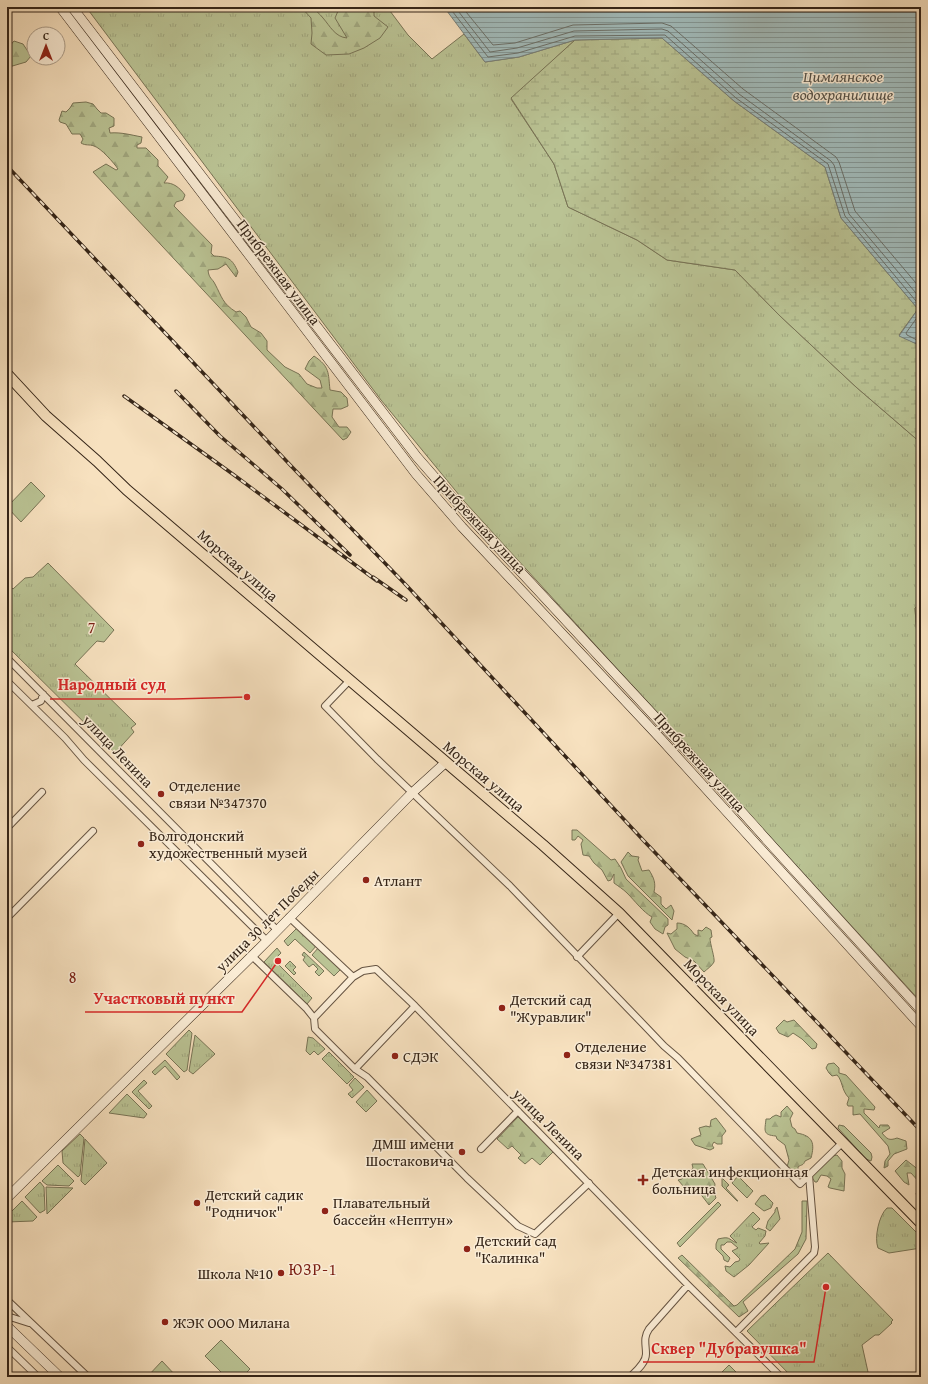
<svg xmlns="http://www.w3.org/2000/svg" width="928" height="1384" font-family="'Gentium Book Plus',serif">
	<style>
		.grass { fill: url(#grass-tufts); stroke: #787456 }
		.forest { fill: url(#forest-firs); stroke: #787456 }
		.wetland { fill: url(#wetland-marsh); stroke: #787456 }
		.garden { fill: #bac394; stroke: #787456 }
		.water { fill: url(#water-rules); stroke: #767f7a }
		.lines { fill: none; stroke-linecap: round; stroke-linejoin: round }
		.shore { stroke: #6b706a; stroke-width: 1 }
		.street-casing { stroke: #665442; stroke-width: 8 }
		.secondary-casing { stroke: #352518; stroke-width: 10 }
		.primary-casing { stroke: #352518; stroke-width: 12 }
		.street { stroke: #faecd5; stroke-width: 6 }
		.secondary { stroke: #faecd5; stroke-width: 9 }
		.primary { stroke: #f7e1bf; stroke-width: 10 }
		.rail-casing { stroke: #352518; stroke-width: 3.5 }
		.rail { stroke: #faecd5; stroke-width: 2; stroke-dasharray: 6; stroke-linecap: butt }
		.poi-dot { fill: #8f2418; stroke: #faecd5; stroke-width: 1.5 }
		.labels { text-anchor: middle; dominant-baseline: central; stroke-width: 3; stroke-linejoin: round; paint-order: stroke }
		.street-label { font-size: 15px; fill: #352518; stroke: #faecd5 }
		.poi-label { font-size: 15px; fill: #352518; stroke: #faecd5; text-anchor: start }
		.water-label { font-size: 16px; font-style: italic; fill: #555249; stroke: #faecd5 }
		.neighbourhood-label { font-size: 16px; letter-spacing: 1px; fill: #7a1f14; stroke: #faecd5 }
		.leader { fill: none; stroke: #d62828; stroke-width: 1.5 }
		.callout-dot { fill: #d62828; stroke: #faecd5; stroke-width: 1.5 }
		.callout-label { font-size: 16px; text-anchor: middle; font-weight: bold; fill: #d62828; stroke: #faecd5; stroke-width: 3; stroke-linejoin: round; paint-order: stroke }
	</style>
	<defs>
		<pattern id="grass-tufts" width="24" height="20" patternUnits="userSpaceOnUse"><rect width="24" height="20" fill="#bac394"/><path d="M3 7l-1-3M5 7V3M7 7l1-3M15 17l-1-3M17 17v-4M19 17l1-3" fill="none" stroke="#a0a77f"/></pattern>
		<pattern id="forest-firs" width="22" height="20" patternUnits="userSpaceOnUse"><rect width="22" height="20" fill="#bac394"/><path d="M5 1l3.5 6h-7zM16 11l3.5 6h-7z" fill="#a0a77f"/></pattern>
		<pattern id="wetland-marsh" width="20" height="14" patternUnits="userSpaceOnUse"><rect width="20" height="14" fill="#bac394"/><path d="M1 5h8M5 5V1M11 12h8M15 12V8" fill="none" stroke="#a0a77f"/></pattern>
		<pattern id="water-rules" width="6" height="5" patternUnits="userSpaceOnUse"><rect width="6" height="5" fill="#a1bbbb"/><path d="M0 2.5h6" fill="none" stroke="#849897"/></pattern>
	</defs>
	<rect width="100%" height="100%" fill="#f7e1bf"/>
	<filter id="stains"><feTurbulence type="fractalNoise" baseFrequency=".005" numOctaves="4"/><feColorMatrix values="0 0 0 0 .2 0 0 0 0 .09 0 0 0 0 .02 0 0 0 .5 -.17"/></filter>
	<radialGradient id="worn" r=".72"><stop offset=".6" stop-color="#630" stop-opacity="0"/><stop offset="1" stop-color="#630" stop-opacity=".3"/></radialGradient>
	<!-- grass -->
	<path class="grass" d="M86 7H387L408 35 432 59 464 34 485 62 519 57 575 40 511 99 554 164 568 207 637 240 667 260 735 270 779 315 856 387 921 443V603L915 608 918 650 921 652V1002L464 501 381 400Z
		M48 563 114 630 104 642 97 641 75 664 136 724 131 728 134 732 115 753 7 646V584L13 589 25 578 33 577Z
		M298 927 317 945 310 953 295 939 288 946 284 941Z
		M319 947 341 969 334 976 312 955Z
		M277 948 281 953 274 960 312 998 307 1004 264 962Z
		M304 952 324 971 319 976 315 972 318 969 313 964 309 967 303 960 305 957 302 955Z
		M290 961 296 967 293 970 296 973 294 975 285 966Z
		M189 1030 192 1033 187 1070 184 1072 166 1054Z
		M195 1035 215 1054 193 1074 189 1071Z
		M308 1037 313 1038 325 1049 318 1055 314 1051 310 1055 306 1051Z
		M329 1052 354 1077 347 1084 322 1059Z
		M165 1060 180 1077 177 1080 165 1066 155 1075 152 1072Z
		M355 1078 364 1087 352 1098 348 1094 353 1090 349 1085Z
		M144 1080 147 1083 138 1091 152 1106 149 1109 132 1092Z
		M367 1090 377 1101 366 1112 356 1102Z
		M127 1094 147 1114 144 1118 109 1113Z
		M839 1125 844 1126 871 1153 872 1157 871 1161 866 1159 838 1128Z
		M80 1134 84 1138 80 1175 78 1177 63 1163 62 1151Z
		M85 1139 107 1163 85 1185 81 1181Z
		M58 1165 74 1181 69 1186 47 1185 42 1181Z
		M738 1176 753 1191 747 1198 732 1183Z
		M722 1178 729 1185 726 1188 738 1201H737L722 1186Z
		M40 1182 44 1187 45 1210 40 1213 25 1197Z
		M46 1187 73 1188 47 1214Z
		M765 1195 773 1203 771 1208 764 1211 755 1204 761 1196Z
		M22 1201 37 1217 33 1221 7 1222V1216Z
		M777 1207 780 1219 770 1231 766 1228 768 1221 775 1212V1210Z
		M887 1208H892L921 1237V1248L889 1253 878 1248C874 1238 879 1215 887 1208Z
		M753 1212 760 1219 752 1227 756 1230 758 1228 766 1231 765 1236 759 1243 760 1244 769 1243 749 1265 734 1277 726 1271 725 1266 730 1267 735 1262 739 1261 740 1259 732 1251 738 1248 731 1242H727L724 1245H721V1249L730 1258 728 1262 724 1260 723 1256 716 1249V1244L718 1239C731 1236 727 1239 737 1243L730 1236Z
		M828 1253 893 1320 891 1322 892 1323 879 1335H875L862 1345 868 1372 862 1377H792L747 1331Z
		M162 1361 177 1377H147Z"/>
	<!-- forest -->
	<path class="forest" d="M301 7H311C315 10 320 14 323 18 330 26 335 37 347 38L335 18 338 11 335 7H374V16L388 27 380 38 364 48 349 54 326 55 311 44 312 33 311 18Z
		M14 41 23 44 31 56 26 62 9 67 7 66V49Z
		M86 102 93 104 97 109 101 113H106L114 118V126L109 128 110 133C121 132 131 135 142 137L141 143 137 145V148H146L158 160V166L168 177 164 183C173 182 180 188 185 195L183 200 176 202 174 206 212 245 211 253 214 256C228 257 232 258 238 272L236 277 226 264 218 269 208 270C209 279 212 278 215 284 222 297 222 303 236 312L240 311 246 317 251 327 261 333 267 341V350L285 367 299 374 307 384 317 388H322L320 380 305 369 309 361 314 356C330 367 328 372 330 390L341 392 347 398 348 406 341 409H333L332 417 339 427H347L351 432 347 438 343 440 93 172 106 164 116 170 118 169C114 163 101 148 94 146 89 144 86 146 81 143L83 139 80 134H72L66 124 60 122 59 120 62 111 66 112 70 108 73 103Z
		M572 830H577L611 860 615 859 621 868 626 879 668 919V925L665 927 663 934 655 929 650 922 652 917C643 912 635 901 627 893 623 889 618 886 614 883V874L611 880 608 881 602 870 594 863 589 856 583 855 581 844 583 840 578 836 575 840H572Z
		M628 852 632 856 639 857 638 860 642 871 649 870C654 878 656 883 654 892L661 897V904L666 909 671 905 674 911 672 920 628 876 621 862Z
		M677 923C685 923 690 928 694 934L698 936V930L702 931 706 927 711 930 712 937 710 938C710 944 715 958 714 962 712 966 707 969 704 972L694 961 685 957 675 949 667 933 671 934 677 929Z
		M784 1020 787 1022 794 1020 817 1044 816 1048 812 1049 802 1039 793 1033 788 1037 779 1033 776 1028Z
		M834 1063 839 1068V1073L846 1075 875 1107 874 1110 864 1109V1113L879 1128 880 1125H888L890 1128 882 1133C887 1139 889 1141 897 1138L906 1141 907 1149 894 1154 888 1161V1166L884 1168 885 1161 890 1154 888 1146 860 1114 853 1115V1106H848L847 1104 849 1098C841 1090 843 1081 837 1075L832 1076 829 1073 826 1068 828 1064Z
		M787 1106 793 1113 790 1119 792 1127 795 1129 797 1133C813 1136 815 1143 811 1158L805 1161C803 1166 802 1164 798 1167V1173L787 1167 789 1160 785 1145 777 1139 776 1136C762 1135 765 1130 766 1119H770L772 1117 776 1115 781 1117V1112Z
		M518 1117 554 1151 540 1165 532 1158 525 1164 518 1158 521 1155 512 1146 508 1149 497 1139Z
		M716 1118 726 1131 722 1136V1144H717L714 1142 712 1145 714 1148 710 1150 695 1145 691 1139 701 1135 699 1128 706 1126 710 1127 711 1120Z
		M837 1155 842 1161V1168L845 1174 844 1191 830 1188 828 1187 831 1179 827 1176 821 1175 817 1182H815L811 1176 833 1156Z
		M906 1160 915 1167 921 1173V1201L916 1194 920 1183 911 1173H907L909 1185 904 1182 895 1171Z
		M692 1164H703L715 1184 714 1192 716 1198 709 1205 699 1192H696L692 1194 688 1191V1187L685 1185 684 1187 678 1180 682 1179 693 1168Z
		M802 1201H807L806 1239 798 1254 743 1302 748 1311 739 1317 678 1258 682 1255 734 1306 737 1305 795 1249 802 1232Z
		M718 1202 721 1205 680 1247 677 1243Z"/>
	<!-- wetland -->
	<path class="wetland" d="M662 38 734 101 825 167 841 218 918 309 899 335 921 346V443L856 387 779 315 735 270 667 260 637 240 568 207 554 164 511 98 575 40Z
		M921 603V652L918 651 915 608Z"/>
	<!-- garden -->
	<path class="garden" d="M31 482 45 496 21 522 7 507Z
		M221 1340 250 1369 242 1377H226L205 1356Z
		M729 1365 739 1375 737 1377H717Z"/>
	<!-- water -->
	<path class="water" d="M444 7H921V346L899 336 918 309 841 218 825 167 734 101 662 38 575 40 519 57 485 62Z"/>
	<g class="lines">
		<!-- shore -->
		<path class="shore" d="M449 7 488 57 518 53 575 36 665 35 736 98 828 164 845 216 921 307
			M455 7 490 52 517 48 574 31 662 29 668 31 739 94 831 161 834 165 849 214 921 299
			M462 7 493 45 515 43 573 25 662 23 671 26 743 89 836 157 839 162 855 211 921 289
			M921 312 906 333 907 335 921 342"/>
		<defs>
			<path id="street" d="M7 658 277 930
				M350 680 325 706 377 759 510 886 644 1025 664 1046 678 1058 800 1184 842 1143
				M7 681 65 738 84 760 267 941
				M32 705 41 701 43 694
				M7 828 42 792
				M289 917 353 977 363 971 376 969 415 1006 688 1285 781 1377
				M7 918 93 831
				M252 956 306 1008 314 1018 315 1029 355 1069 367 1077 467 1178 518 1226 535 1234 589 1183
				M577 957 619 913
				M314 1018 353 977
				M355 1069 415 1006
				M481 1149 518 1111
				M7 1300 88 1377
				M7 1316 29 1323
				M736 1332 814 1253 815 1247 809 1175
				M7 1347 38 1377
				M630 1377C636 1371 646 1363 646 1354 646 1344 643 1338 649 1329L688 1285"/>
			<path id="secondary" d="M60 7 416 474 462 527 660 738 921 1026
				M72 7 417 457 466 513 698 763 776 850 921 1010
				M7 1198 267 941 412 793 445 763
				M7 1326 60 1377"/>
			<path id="primary" d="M7 374 46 416 97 461 127 490 543 845 619 913 921 1223"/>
		</defs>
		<!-- street casing -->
		<use href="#street" class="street-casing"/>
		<!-- secondary casing -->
		<use href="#secondary" class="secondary-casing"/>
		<!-- primary casing -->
		<use href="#primary" class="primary-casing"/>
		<!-- street -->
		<use href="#street" class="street"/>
		<!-- secondary -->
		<use href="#secondary" class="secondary"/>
		<!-- primary -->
		<use href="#primary" class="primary"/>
		<defs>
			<path id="rail" d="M7 166 294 469 407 586 644 841 921 1131
				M176 391 220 436 282 489 350 555
				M124 396 234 475 377 581
				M373 577 406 600"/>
		</defs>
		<!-- rail casing -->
		<use href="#rail" class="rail-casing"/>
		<!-- rail -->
		<use href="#rail" class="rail"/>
	</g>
	<!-- markers -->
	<g class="poi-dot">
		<circle cx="161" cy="794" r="4"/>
		<circle cx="141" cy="844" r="4"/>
		<circle cx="366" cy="880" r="4"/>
		<circle cx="502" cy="1008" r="4"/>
		<circle cx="567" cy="1055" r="4"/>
		<circle cx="395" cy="1056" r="4"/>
		<circle cx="462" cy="1152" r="4"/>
		<path d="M641 1174h4v4h4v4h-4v4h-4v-4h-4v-4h4z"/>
		<circle cx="197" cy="1203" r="4"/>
		<circle cx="325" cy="1211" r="4"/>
		<circle cx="467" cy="1249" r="4"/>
		<circle cx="281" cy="1273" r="4"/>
		<circle cx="165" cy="1322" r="4"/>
	</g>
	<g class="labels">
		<!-- street labels -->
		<g class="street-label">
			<text transform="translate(279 272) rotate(53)">Прибрежная улица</text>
			<text transform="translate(480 524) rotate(47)">Прибрежная улица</text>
			<text transform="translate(238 565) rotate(41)">Морская улица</text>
			<text transform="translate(118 751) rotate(46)">улица Ленина</text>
			<text transform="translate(700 762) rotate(48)">Прибрежная улица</text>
			<text transform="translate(484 776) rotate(40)">Морская улица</text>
			<text transform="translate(267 920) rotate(-45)">улица 30 лет Победы</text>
			<text transform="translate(722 997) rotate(46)">Морская улица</text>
			<text transform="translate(549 1124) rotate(45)">улица Ленина</text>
		</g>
		<!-- poi labels -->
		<g class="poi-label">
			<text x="169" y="785">Отделение<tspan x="169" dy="17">связи №347370</tspan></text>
			<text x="149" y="835">Волгодонский<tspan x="149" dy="17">художественный музей</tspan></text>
			<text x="374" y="880">Атлант</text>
			<text x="510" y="999">Детский сад<tspan x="510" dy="17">"Журавлик"</tspan></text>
			<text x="575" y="1046">Отделение<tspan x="575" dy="17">связи №347381</tspan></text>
			<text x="403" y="1056">СДЭК</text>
			<text x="454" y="1143" text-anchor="end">ДМШ имени<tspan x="454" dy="17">Шостаковича</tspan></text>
			<text x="652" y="1171">Детская инфекционная<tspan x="652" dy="17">больница</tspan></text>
			<text x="205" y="1194">Детский садик<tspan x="205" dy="17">"Родничок"</tspan></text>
			<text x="333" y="1202">Плавательный<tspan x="333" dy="17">бассейн «Нептун»</tspan></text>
			<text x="475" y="1240">Детский сад<tspan x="475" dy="17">"Калинка"</tspan></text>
			<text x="273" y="1273" text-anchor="end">Школа №10</text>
			<text x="173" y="1322">ЖЭК ООО Милана</text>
		</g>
		<!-- water labels -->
		<g class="water-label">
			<text x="843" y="76">Цимлянское<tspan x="843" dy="18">водохранилище</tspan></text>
		</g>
		<!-- neighbourhood labels -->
		<g class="neighbourhood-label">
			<text x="92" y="627">7</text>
			<text x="73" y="977">8</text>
			<text x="313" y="1269">ЮЗР-1</text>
		</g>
	</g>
	<!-- callouts -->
	<path class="leader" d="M247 697L174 699H50M278 961L242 1012H85M826 1287L814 1362H643"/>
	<g class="callout-dot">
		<circle cx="247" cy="697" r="4"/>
		<circle cx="278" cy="961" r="4"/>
		<circle cx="826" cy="1287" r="4"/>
	</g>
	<g class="callout-label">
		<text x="112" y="690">Народный суд</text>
		<text x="164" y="1004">Участковый пункт</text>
		<text x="729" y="1354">Сквер "Дубравушка"</text>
	</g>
	<!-- margin -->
	<rect width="928" height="1384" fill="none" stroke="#f7e1bf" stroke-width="24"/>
	<rect x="8" y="8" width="912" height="1368" fill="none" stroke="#352518" stroke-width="2"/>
	<rect x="12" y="12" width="904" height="1360" fill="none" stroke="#352518"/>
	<!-- north arrow -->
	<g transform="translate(46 46)"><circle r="19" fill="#faecd5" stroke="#ab9c89"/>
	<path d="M0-3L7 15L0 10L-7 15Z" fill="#8f2418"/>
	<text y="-6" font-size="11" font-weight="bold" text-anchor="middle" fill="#352518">С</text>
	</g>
	<rect width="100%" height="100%" filter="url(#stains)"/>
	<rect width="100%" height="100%" fill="url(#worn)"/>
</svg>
